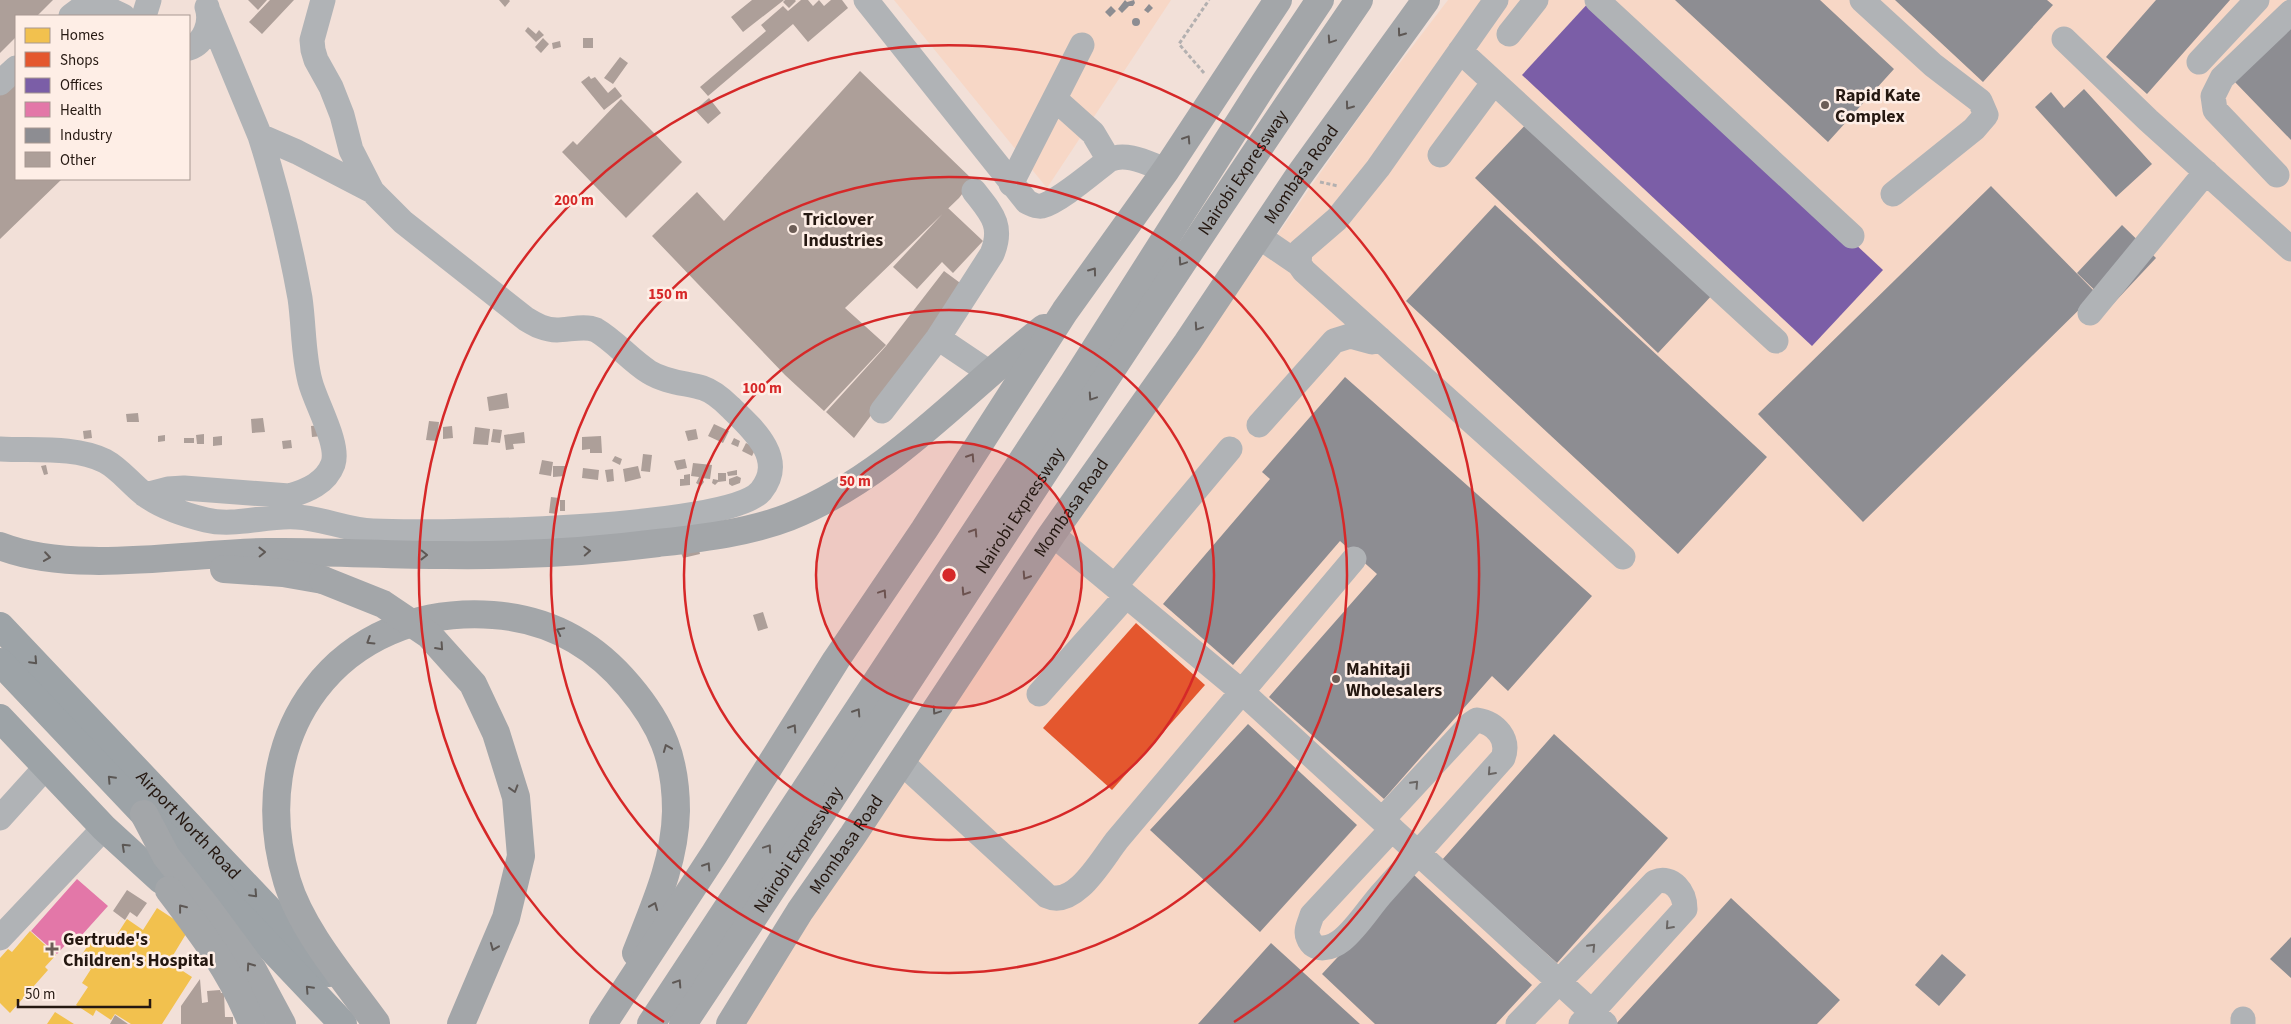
<svg xmlns="http://www.w3.org/2000/svg" width="2291" height="1024" font-family="'Source Sans 3',sans-serif">
	<style>
		.built { fill: #f7d7c6 }
		.homes { fill: #f2c14e }
		.shops { fill: #e4572e }
		.offices { fill: #7b5ea7 }
		.health { fill: #e377a8 }
		.industry { fill: #8d8d92 }
		.building { fill: #ad9f99 }
		.lines { fill: none; stroke-linecap: round; stroke-linejoin: round }
		.path { stroke: #b3b0b0; stroke-width: 3; stroke-dasharray: 4 2.5; stroke-linecap: butt }
		.minor { stroke: #b0b3b6; stroke-width: 25 }
		.major { stroke: #9da3a7; stroke-width: 28 }
		.highway { stroke: #a3a6a9; stroke-width: 28 }
		.highway-bridge { stroke: #a3a6a9; stroke-width: 28 }
		.oneway { stroke: #5e5855 }
		.oneway2 { stroke: #5b5754 }
		.oneway3 { stroke: #6a6664 }
		.ring { fill: none; stroke: #d62828; stroke-width: 2.5 }
		.poi-dot { fill: #6d5e57; stroke: #feeee6; stroke-width: 2 }
		.labels { text-anchor: middle; dominant-baseline: central; stroke-width: 5; stroke-linejoin: round; paint-order: stroke }
		.poi-label { font-size: 18px; font-weight: bold; fill: #251811; stroke: #feeee6; text-anchor: start }
		.street-label { font-size: 18px; fill: #251811; stroke: #feeee6 }
		.centre { fill: #d62828; stroke: #feeee6; stroke-width: 2.5 }
		.ring-label { font-size: 15px; text-anchor: middle; font-weight: bold; fill: #d62828; stroke: #feeee6; stroke-width: 5; stroke-linejoin: round; paint-order: stroke }
	</style>
	<rect width="100%" height="100%" fill="#f2e0d8"/>
	<!-- built -->
	<path class="built" d="M894 0H1171L1047 188Z
		M1448 0H2291V1024H736L807 911 1369 103Z"/>
	<!-- homes -->
	<path class="homes" d="M157 908 189 929 169 962 192 977 162 1024H131L115 1014 111 1020 96 1010 93 1016 76 1005 88 987 82 983 91 969 78 961 93 937 109 947 127 919 143 930Z
		M30 931 56 955 45 967 48 970 10 1013 0 1003V958L8 949 12 952Z
		M55 1012 74 1024H47Z"/>
	<!-- shops -->
	<path class="shops" d="M1136 623 1205 685 1112 790 1043 728Z"/>
	<!-- offices -->
	<path class="offices" d="M1591 0H1594L1883 270 1812 346 1522 75Z"/>
	<!-- health -->
	<path class="health" d="M77 879 108 906 72 946 68 942 57 954 31 931Z"/>
	<!-- industry -->
	<path class="industry" d="M1125 0 1127 2 1134 0 1135 3 1133 6H1129L1122 13 1118 9Z
		M1675 0H1820L1894 69 1828 142Z
		M1895 0H2047L2053 5 1983 82Z
		M2156 0H2230L2147 94 2106 57Z
		M1149 4 1153 8 1148 13 1144 10Z
		M1111 6 1116 11 1110 17 1105 12Z
		M1132 22a4 4 0 1 1 8 0a4 4 0 1 1-8 0Z
		M2291 23V140L2233 80Z
		M2084 89 2152 164 2116 197 2035 107 2051 92 2064 108Z
		M1531 119 1714 293 1658 353 1475 178Z
		M1991 186 2096 293 1863 522 1758 414Z
		M1495 205 1767 457 1678 554 1406 301Z
		M2122 225 2156 258 2111 306 2077 273Z
		M1345 377 1592 596 1508 691 1492 676 1384 799 1269 697 1377 574 1340 541 1233 665 1163 604 1270 479 1262 472Z
		M1248 724 1357 825 1260 932 1150 830Z
		M1554 734 1668 838 1557 963 1442 860Z
		M1414 875 1532 985 1496 1024H1375L1322 974Z
		M1731 898 1840 1000 1817 1024H1616Z
		M2291 937V978L2270 959Z
		M1271 943 1360 1024H1198Z
		M1942 954 1966 975 1939 1006 1915 985Z"/>
	<!-- building -->
	<path class="building" d="M0 0H53L37 16H16V37L0 53Z
		M248 0H267L258 10Z
		M270 0H294L262 34 249 22Z
		M499 0H509L510 1 505 7Z
		M752 0H784L743 32 731 17Z
		M785 0H795L796 1 789 8 783 2Z
		M801 0H808L813 6 819 0 824 6 831 0H842L848 8 808 42 793 24 708 96 700 87 766 31 761 25 783 6 788 11Z
		M528 27 536 34 539 30 544 35 536 42 525 31Z
		M543 38 549 44 541 53 535 47Z
		M583 38H593V48H583Z
		M560 41 561 47 553 49 552 43Z
		M620 57 628 63 613 84 604 78Z
		M860 71 973 180 959 198 845 308 886 345 824 411 785 375 652 236 697 192 724 221Z
		M589 76 591 79 595 77 608 93 615 87 622 96 604 110 581 82Z
		M16 77V179H62L0 239V93Z
		M709 98 721 113 708 124 695 110Z
		M621 99 682 162 626 218 562 152 573 141 577 145Z
		M948 208 983 241 953 273 942 262 917 289 893 267Z
		M944 271 967 288 854 438 826 412 886 346Z
		M507 393 509 408 489 411 487 397Z
		M138 413 139 422H127L126 414Z
		M263 418 265 432 252 433 251 419Z
		M429 421 439 422 437 441 426 440Z
		M714 424 729 431 723 443 708 436Z
		M321 425 322 436 312 437 311 426Z
		M452 426 453 438 443 439V427Z
		M475 427 490 429 488 445 473 444Z
		M493 429 502 430 500 443 491 442Z
		M696 429 698 439 688 441 685 431Z
		M91 430 92 438 84 439 83 431Z
		M524 432 525 443 513 444 514 449 506 450 504 435Z
		M204 434V444H197L196 435Z
		M165 435V441L158 442V436Z
		M222 436V445L213 446V437Z
		M601 436 602 453H590V449L582 450V437Z
		M184 438H194V443H184Z
		M734 438 740 441 738 447 731 444Z
		M291 440 292 448 283 449 282 441Z
		M746 443 756 448 752 456 742 451Z
		M643 454 652 455 650 472 641 471Z
		M615 456 622 459 620 465 612 461Z
		M685 459 687 468 677 470 674 461Z
		M542 460 553 462 551 476 539 474Z
		M693 463 712 465 710 479 702 478 704 482 701 486 696 483 699 477 691 476Z
		M46 465 48 474 44 475 41 466Z
		M553 466H565V476L553 477Z
		M638 466 641 478 625 482 623 469Z
		M583 468 599 470 598 480 582 478Z
		M613 469 614 481 607 482 605 470Z
		M737 470V475L728 476 727 472Z
		M718 473H726V481L718 482 715 485 712 483 713 479 718 480Z
		M690 474V485L680 486V479H684V475Z
		M737 476 741 478 740 483 732 486 729 484V479Z
		M551 497 559 498 557 514 549 513Z
		M560 500H565V511H560Z
		M698 546 700 554 683 558 680 550Z
		M763 612 768 628 758 631 753 615Z
		M127 890 147 903 137 917 130 912 125 920 113 911Z
		M200 979 202 1003 208 1002 207 991 220 990 221 993H224L225 1017H233V1024H181V1006Z
		M115 1015 128 1024H110Z"/>
	<g class="lines">
		<!-- path -->
		<path class="path" d="M1204 73 1179 44 1209 0
			M1320 182 1338 186"/>
		<!-- minor -->
		<path class="minor" d="M323 0 312 40 313 50 316 60 331 87 342 115 351 150 372 191
			M866 0 1027 202C1032 204 1036 207 1042 206 1060 201 1093 172 1109 160 1126 151 1149 164 1166 170
			M1496 0 1378 168 1337 219 1300 251 1299 264 1304 271 1623 557
			M1597 0 1852 236
			M1862 0 1933 65 1980 101 1986 115 1974 129 1893 194
			M209 13 260 136
			M71 16 91 1 123 16
			M144 16 149 0
			M1509 34 1536 0
			M2064 39 2148 120 2291 249
			M189 48C205 43 212 22 207 7
			M1460 51 1776 341
			M2199 62 2257 0
			M0 83 16 68
			M1055 99 1093 133 1109 160
			M1440 155 1494 82
			M2277 175 2215 110 2213 96 2222 78 2291 12
			M1011 184 1082 45
			M1258 236 1299 264
			M2090 313 2206 172
			M938 338 990 373
			M882 411 938 338 992 254C1004 225 991 213 974 191
			M1259 425 1334 341 1350 336 1372 342 1379 338
			M0 449C34 451 74 446 105 461 120 469 131 484 144 494 161 507 185 515 206 520 235 527 266 515 296 517 322 518 347 530 373 531 432 534 728 530 761 491 787 459 753 429 730 407 723 400 712 391 703 388 685 383 665 382 649 372 630 360 615 341 596 330 585 325 569 330 557 330 545 330 536 325 526 319L403 222 372 191 297 152 260 136C277 189 290 243 300 298 304 326 303 354 310 381 315 402 340 444 333 464 326 483 307 491 289 496L184 488 168 489 145 495
			M1052 534 1241 691 1605 1024
			M1115 586 1230 449
			M1039 694 1126 596
			M901 762 1047 896C1075 909 1102 859 1117 840L1354 559
			M0 818 46 767
			M1382 820 1471 724 1477 720C1496 723 1510 739 1503 758 1464 802 1424 846 1384 891 1370 906 1358 927 1342 940 1332 948 1314 954 1308 937 1305 931 1310 922 1312 915L1392 829
			M0 938 104 828
			M1518 1024 1655 882C1672 875 1685 892 1685 909L1581 1024
			M2243 1024V1019"/>
		<!-- major -->
		<g class="major">
			<path id="s1" d="M0 626 329 973"/>
			<path d="M0 662 343 1024"/>
			<path d="M0 718 104 828 161 880"/>
		</g>
		<!-- highway -->
		<g class="highway">
			<path d="M0 546C74 575 187 553 267 552 326 551 386 555 446 555 517 556 588 552 658 543 701 538 748 533 789 517 889 477 961 393 1044 328"/>
			<path d="M224 569 283 573 323 580"/>
			<path d="M144 814 166 856 208 909 253 970 282 1024"/>
			<path d="M169 890C201 932 233 974 252 1024"/>
			<path d="M376 1023C345 980 302 931 287 881 243 735 338 604 493 615 548 619 594 644 629 686 662 725 676 759 676 811 675 862 654 907 636 953"/>
			<path d="M603 1024 715 853 836 660 924 530 1065 311 1166 170 1278 0"/>
			<path d="M651 1024 1074 382 1265 82 1320 0"/>
			<path id="s2" d="M683 1024C909 683 1128 338 1359 0"/>
			<path id="s3" d="M730 1024 800 911 853 835 1052 534 1187 343 1298 177 1426 0"/>
		</g>
		<!-- highway-bridge -->
		<path class="highway-bridge" d="M323 580 383 604 429 635 473 684 496 733 516 797 521 856 506 918 461 1024"/>
	</g>
	<!-- one-way arrows -->
	<defs><path id="oneway-chevron" d="M-2-3.5L2.5 0L-2 3.5" fill="none" stroke-width="1.6" stroke-linecap="round" stroke-linejoin="round" transform="scale(1.25)"/></defs>
	<g class="oneway">
		<use href="#oneway-chevron" transform="translate(1401 33) rotate(126)"/>
		<use href="#oneway-chevron" transform="translate(1331 40) rotate(124)"/>
		<use href="#oneway-chevron" transform="translate(1349 106) rotate(126)"/>
		<use href="#oneway-chevron" transform="translate(1187 139) rotate(-57)"/>
		<use href="#oneway-chevron" transform="translate(1182 262) rotate(124)"/>
		<use href="#oneway-chevron" transform="translate(1093 271) rotate(-54)"/>
		<use href="#oneway-chevron" transform="translate(1198 327) rotate(124)"/>
		<use href="#oneway-chevron" transform="translate(1092 397) rotate(124)"/>
		<use href="#oneway-chevron" transform="translate(971 457) rotate(-57)"/>
		<use href="#oneway-chevron" transform="translate(974 532) rotate(-57)"/>
		<use href="#oneway-chevron" transform="translate(587 551) rotate(-3)"/>
		<use href="#oneway-chevron" transform="translate(262 552) rotate(-1)"/>
		<use href="#oneway-chevron" transform="translate(424 555) rotate(1)"/>
		<use href="#oneway-chevron" transform="translate(47 557) rotate(8)"/>
		<use href="#oneway-chevron" transform="translate(1026 576) rotate(123)"/>
		<use href="#oneway-chevron" transform="translate(965 592) rotate(123)"/>
		<use href="#oneway-chevron" transform="translate(883 593) rotate(-56)"/>
		<use href="#oneway-chevron" transform="translate(560 631) rotate(-153)"/>
		<use href="#oneway-chevron" transform="translate(370 641) rotate(148)"/>
		<use href="#oneway-chevron" transform="translate(440 647) rotate(48)"/>
		<use href="#oneway-chevron" transform="translate(936 711) rotate(124)"/>
		<use href="#oneway-chevron" transform="translate(857 712) rotate(-57)"/>
		<use href="#oneway-chevron" transform="translate(793 728) rotate(-57)"/>
		<use href="#oneway-chevron" transform="translate(667 748) rotate(-112)"/>
		<use href="#oneway-chevron" transform="translate(514 789) rotate(73)"/>
		<use href="#oneway-chevron" transform="translate(768 848) rotate(-56)"/>
		<use href="#oneway-chevron" transform="translate(707 866) rotate(-57)"/>
		<use href="#oneway-chevron" transform="translate(654 906) rotate(-68)"/>
		<use href="#oneway-chevron" transform="translate(182 908) rotate(-128)"/>
		<use href="#oneway-chevron" transform="translate(494 947) rotate(112)"/>
		<use href="#oneway-chevron" transform="translate(250 966) rotate(-125)"/>
		<use href="#oneway-chevron" transform="translate(678 983) rotate(-57)"/>
	</g>
	<g class="oneway2">
		<use href="#oneway-chevron" transform="translate(34 661) rotate(47)"/>
		<use href="#oneway-chevron" transform="translate(111 779) rotate(-133)"/>
		<use href="#oneway-chevron" transform="translate(125 847) rotate(-137)"/>
		<use href="#oneway-chevron" transform="translate(254 894) rotate(47)"/>
		<use href="#oneway-chevron" transform="translate(309 989) rotate(-133)"/>
	</g>
	<g class="oneway3">
		<use href="#oneway-chevron" transform="translate(1491 772) rotate(132)"/>
		<use href="#oneway-chevron" transform="translate(1415 784) rotate(-47)"/>
		<use href="#oneway-chevron" transform="translate(1669 926) rotate(132)"/>
		<use href="#oneway-chevron" transform="translate(1592 947) rotate(-46)"/>
	</g>
	<!-- distance rings -->
	<circle cx="949" cy="575" r="133" fill="#d62828" fill-opacity=".12"/>
	<g class="ring">
		<circle cx="949" cy="575" r="133"/>
		<circle cx="949" cy="575" r="265"/>
		<circle cx="949" cy="575" r="398"/>
		<path d="M664 1022A530 530 0 1 1 1234 1022"/>
	</g>
	<!-- markers -->
	<g class="poi-dot">
		<circle cx="1825" cy="105" r="5"/>
		<circle cx="793" cy="229" r="5"/>
		<circle cx="1336" cy="679" r="5"/>
		<path d="M49.5 941.5h5v5h5v5h-5v5h-5v-5h-5v-5h5z"/>
	</g>
	<g class="labels">
		<!-- poi labels -->
		<g class="poi-label">
			<text x="1835" y="95">Rapid Kate<tspan x="1835" dy="21">Complex</tspan></text>
			<text x="803" y="219">Triclover<tspan x="803" dy="21">Industries</tspan></text>
			<text x="1346" y="669">Mahitaji<tspan x="1346" dy="21">Wholesalers</tspan></text>
			<text x="63" y="939">Gertrude's<tspan x="63" dy="21">Children's Hospital</tspan></text>
		</g>
		<!-- street labels -->
		<g class="street-label">
			<text stroke="none"><textPath href="#s2" startOffset="1019">Nairobi Expressway</textPath></text>
			<text stroke="none"><textPath href="#s3" startOffset="1024">Mombasa Road</textPath></text>
			<text stroke="none"><textPath href="#s3" startOffset="619">Mombasa Road</textPath></text>
			<text stroke="none"><textPath href="#s2" startOffset="614">Nairobi Expressway</textPath></text>
			<text stroke="none"><textPath href="#s1" startOffset="274">Airport North Road</textPath></text>
			<text stroke="none"><textPath href="#s3" startOffset="214">Mombasa Road</textPath></text>
			<text stroke="none"><textPath href="#s2" startOffset="209">Nairobi Expressway</textPath></text>
		</g>
	</g>
	<circle cx="949" cy="575" r="8" class="centre"/>
	<g class="ring-label">
		<text x="574" y="205">200 m</text>
		<text x="668" y="299">150 m</text>
		<text x="762" y="393">100 m</text>
		<text x="855" y="486">50 m</text>
	</g>
	<!-- legend -->
	<rect x="15" y="15" width="175" height="165" fill="#feeee6" stroke="#a79891"/>
	<rect x="25" y="28" width="25" height="15" fill="#f2c14e" stroke="#a79891"/>
	<text x="60" y="40" font-size="15" fill="#251811">Homes</text>
	<rect x="25" y="52" width="25" height="15" fill="#e4572e" stroke="#a79891"/>
	<text x="60" y="65" font-size="15" fill="#251811">Shops</text>
	<rect x="25" y="78" width="25" height="15" fill="#7b5ea7" stroke="#a79891"/>
	<text x="60" y="90" font-size="15" fill="#251811">Offices</text>
	<rect x="25" y="102" width="25" height="15" fill="#e377a8" stroke="#a79891"/>
	<text x="60" y="115" font-size="15" fill="#251811">Health</text>
	<rect x="25" y="128" width="25" height="15" fill="#8d8d92" stroke="#a79891"/>
	<text x="60" y="140" font-size="15" fill="#251811">Industry</text>
	<rect x="25" y="152" width="25" height="15" fill="#ad9f99" stroke="#a79891"/>
	<text x="60" y="165" font-size="15" fill="#251811">Other</text>
	<!-- scale -->
	<path d="M18 999v8h132v-8" fill="none" stroke="#251811" stroke-width="2.5"/>
	<text x="25" y="999" font-size="15" fill="#251811" stroke="#feeee6" stroke-width="4" paint-order="stroke">50 m</text>
</svg>
